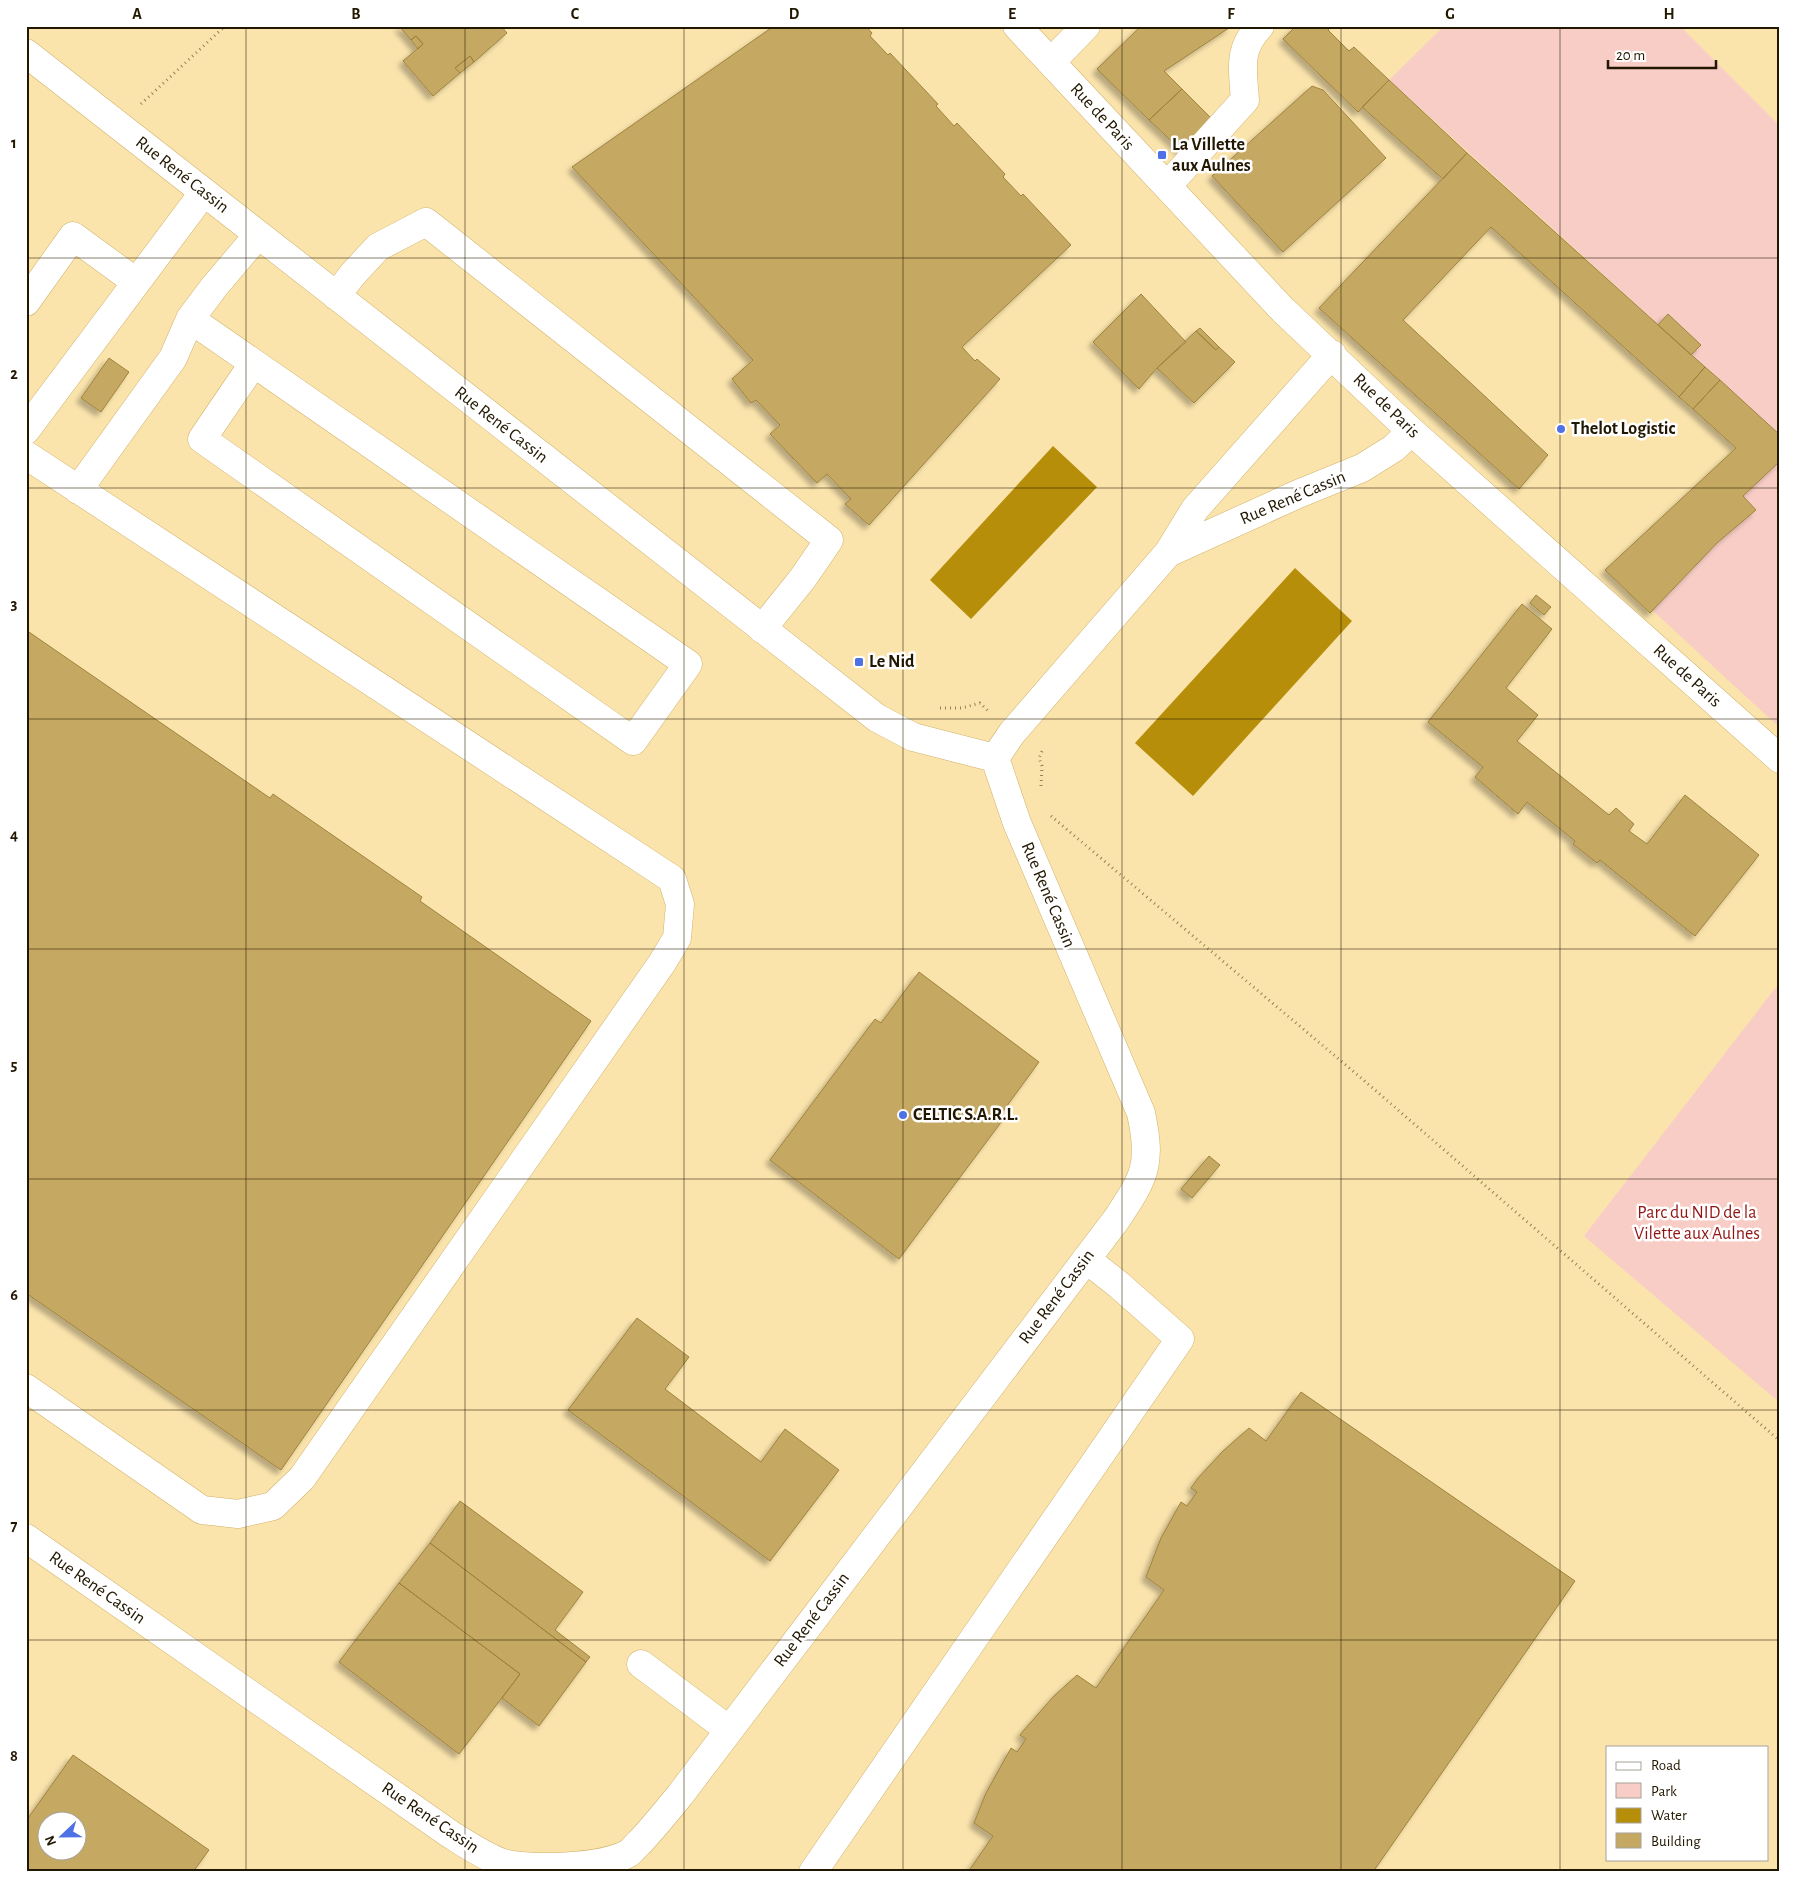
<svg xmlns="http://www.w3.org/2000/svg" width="1806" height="1898" font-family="'Alegreya Sans',sans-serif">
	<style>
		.green { fill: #f8cdc6 }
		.water { fill: #b78e0a }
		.building { fill: #c5a963; stroke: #9f833d; fill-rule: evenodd; filter: url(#shadow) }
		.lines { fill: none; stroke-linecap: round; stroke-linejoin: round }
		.minor-casing { stroke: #d0b36d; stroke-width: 29 }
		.path { stroke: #94835a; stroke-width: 3; stroke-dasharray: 1 4; stroke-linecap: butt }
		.minor { stroke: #fff; stroke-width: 28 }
		.grid { fill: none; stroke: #221700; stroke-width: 1; stroke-opacity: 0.55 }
		.poi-dot { fill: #4e71e5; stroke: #fff; stroke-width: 2 }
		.labels { text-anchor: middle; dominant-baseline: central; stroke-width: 5; stroke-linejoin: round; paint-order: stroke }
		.street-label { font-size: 18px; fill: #221700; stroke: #fff }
		.poi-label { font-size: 18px; font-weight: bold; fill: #221700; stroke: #fff; text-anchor: start }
		.park-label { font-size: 18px; fill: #911513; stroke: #fff }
		.neatline { fill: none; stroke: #221700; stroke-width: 2 }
		.grid-label { font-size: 16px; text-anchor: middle; font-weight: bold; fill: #221700 }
	</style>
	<defs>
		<filter id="shadow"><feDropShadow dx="-4.5" dy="4.5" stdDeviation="2.5" flood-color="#0004"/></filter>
	</defs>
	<rect width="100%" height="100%" fill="#fbe4ac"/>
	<!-- green -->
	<path class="green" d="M1444 26H1680L1780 126V435L1389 80Z
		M1780 461V728L1652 610 1718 542 1756 510 1743 496Z
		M1780 982V1403L1584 1236Z"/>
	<!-- water -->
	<path class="water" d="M1053 446 1097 487 971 619 930 580Z
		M1295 568 1352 621 1193 796 1135 743Z"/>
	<!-- building -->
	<path class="building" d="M399 26H501L507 33 474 62 470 56 455 68 460 73 433 96 403 61 423 44 416 36 411 40Z
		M774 26H866L872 33 870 36 888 55 890 53 938 104 936 106 954 126 957 123 1005 174 1003 177 1021 196 1023 194 1071 245 962 347 975 361 977 359 1000 379 869 525 845 504 851 499 827 474 817 483 770 434 780 425 756 400 751 403 732 379 753 360 572 167Z
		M1141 26H1232L1164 71 1182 89 1149 120 1097 69Z
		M1296 26H1332L1328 30 1349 51 1354 47 1389 80 1358 112 1283 39Z
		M416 36 423 44 418 49 411 40Z
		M470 56 474 62 460 73 455 68Z
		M1389 80 1467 153 1443 179 1362 107Z
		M1312 86 1323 90 1386 158 1283 252 1212 176Z
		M1182 89 1211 118 1182 151 1149 120Z
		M1467 153 1705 367 1679 397 1491 227 1403 320 1548 455 1519 489 1319 308Z
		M1141 294 1186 342 1157 368 1139 389 1093 342Z
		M1668 314 1701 345 1691 355 1658 325Z
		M1200 328 1219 347 1216 350 1196 331Z
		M1196 331 1216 350 1219 347 1235 362 1194 403 1157 368Z
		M109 358 129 372 101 412 81 398Z
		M1705 367 1720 380 1693 409 1679 397Z
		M1720 380 1780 435V461L1743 496 1756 510 1718 542 1650 613 1605 570 1736 448 1693 409Z
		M1536 595 1551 607 1544 615 1530 603Z
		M1522 604 1552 629 1506 688 1538 715 1517 741 1609 815 1616 808 1634 824 1629 831 1647 844 1685 795 1759 855 1695 936 1600 860 1597 863 1573 844 1575 841 1527 802 1518 814 1475 777 1483 767 1428 722Z
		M26 630 270 798 273 794 422 897 420 901 591 1021 281 1470 26 1293Z
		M919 972 1039 1062 1001 1114 1005 1117 899 1259 770 1160 875 1019 881 1023Z
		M1209 1156 1220 1165 1192 1198 1181 1189Z
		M637 1318 689 1357 665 1389 761 1462 785 1429 839 1470 770 1561 568 1410Z
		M1301 1392 1575 1581 1373 1872H968L993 1836 974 1823 986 1793 1011 1748 1017 1752 1026 1739 1020 1735 1024 1730 1054 1696 1077 1675 1096 1688 1164 1590 1146 1577 1161 1538 1181 1502 1187 1506 1197 1492 1191 1488 1198 1478 1223 1451 1249 1428 1266 1441Z
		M460 1501 583 1592 555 1630 590 1657 586 1662 430 1543Z
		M430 1543 586 1662 539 1726 502 1698 520 1674 399 1583Z
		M399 1583 520 1674 459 1754 339 1662Z
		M73 1755 209 1850 193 1872H26V1821ZM48 1820H78V1850H48Z"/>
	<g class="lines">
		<defs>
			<path id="minor" d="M1017 26 1283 310 1411 431 1780 759
				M26 53 877 718 913 737 995 758 1012 733 1168 553 1195 509 1332 354
				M1051 62 1086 26
				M1167 186 1245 100C1243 70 1237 50 1260 26
				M336 296 353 274 378 247 426 222 829 540 803 578 762 629
				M26 302 73 236 136 282
				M190 319 688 664 633 741 202 439 253 364
				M26 430 204 192
				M26 455 672 879 680 904 677 938 662 963 302 1478 273 1506 238 1514 202 1510 26 1388
				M78 490 173 358 190 319 214 287 258 235
				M1168 553 1298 494 1362 468 1394 448 1411 431
				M26 1538 450 1834C466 1844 482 1855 500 1862 527 1871 604 1868 629 1853 633 1850 636 1845 640 1842 654 1827 667 1811 680 1795L1116 1220C1145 1176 1152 1166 1141 1113L1017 823 995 758
				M641 1664 729 1730
				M813 1872 1180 1339 1119 1285 1086 1259"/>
		</defs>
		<!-- minor casing -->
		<use href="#minor" class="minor-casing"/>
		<!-- path -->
		<path class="path" d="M141 104 225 26
			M940 708H962L980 703 989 712
			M1041 786 1042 766 1039 758 1043 749
			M1051 816 1360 1077 1780 1441"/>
		<!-- minor -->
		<use href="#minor" class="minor"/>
	</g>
	<!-- grid -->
	<path class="grid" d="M246 26V1872M465 26V1872M684 26V1872M903 26V1872M1122 26V1872M1341 26V1872M1560 26V1872M26 258H1780M26 488H1780M26 719H1780M26 949H1780M26 1179H1780M26 1410H1780M26 1640H1780"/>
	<!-- markers -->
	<g class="poi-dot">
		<rect x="1157" y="150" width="10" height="10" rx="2.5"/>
		<circle cx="1561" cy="429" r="5"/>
		<rect x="854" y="657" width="10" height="10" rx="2.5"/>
		<circle cx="903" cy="1115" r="5"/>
	</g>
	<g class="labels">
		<!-- street labels -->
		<g class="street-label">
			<text transform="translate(1102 117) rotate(47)">Rue de Paris</text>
			<text transform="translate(182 175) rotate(38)">Rue René Cassin</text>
			<text transform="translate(1386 406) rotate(44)">Rue de Paris</text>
			<text transform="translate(501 425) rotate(38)">Rue René Cassin</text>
			<text transform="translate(1293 498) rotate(-23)">Rue René Cassin</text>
			<text transform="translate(1687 676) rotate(42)">Rue de Paris</text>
			<text transform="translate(1048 895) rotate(67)">Rue René Cassin</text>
			<text transform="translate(1057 1297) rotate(-53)">Rue René Cassin</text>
			<text transform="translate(97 1588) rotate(35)">Rue René Cassin</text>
			<text transform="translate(812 1620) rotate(-53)">Rue René Cassin</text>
			<text transform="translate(430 1818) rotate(34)">Rue René Cassin</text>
		</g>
		<!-- poi labels -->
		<g class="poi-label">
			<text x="1172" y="145">La Villette<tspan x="1172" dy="21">aux Aulnes</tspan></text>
			<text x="1571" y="429">Thelot Logistic</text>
			<text x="869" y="662">Le Nid</text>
			<text x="913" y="1115">CELTIC S.A.R.L.</text>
		</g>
		<!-- park labels -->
		<g class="park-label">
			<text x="1697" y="1213">Parc du NID de la<tspan x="1697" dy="21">Vilette aux Aulnes</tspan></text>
		</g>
	</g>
	<!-- border -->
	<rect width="1806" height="1898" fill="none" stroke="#ffffff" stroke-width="55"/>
	<!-- legend -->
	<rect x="1606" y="1746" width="162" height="115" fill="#ffffff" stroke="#a7a299"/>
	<rect x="1616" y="1762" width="25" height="8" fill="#ffffff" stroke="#a7a299"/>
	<text x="1651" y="1770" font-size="15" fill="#221700">Road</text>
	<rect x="1616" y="1783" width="25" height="15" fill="#f8cdc6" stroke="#a7a299"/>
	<text x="1651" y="1796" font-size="15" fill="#221700">Park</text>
	<rect x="1616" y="1808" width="25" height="15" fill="#b78e0a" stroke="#a7a299"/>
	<text x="1651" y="1820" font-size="15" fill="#221700">Water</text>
	<rect x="1616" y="1833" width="25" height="15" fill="#c5a963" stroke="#a7a299"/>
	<text x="1651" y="1846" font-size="15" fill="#221700">Building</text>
	<!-- north arrow -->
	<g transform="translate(62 1836) rotate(248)"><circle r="24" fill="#ffffff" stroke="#a7a299"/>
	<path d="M0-4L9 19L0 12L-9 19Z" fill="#4e71e5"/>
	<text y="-8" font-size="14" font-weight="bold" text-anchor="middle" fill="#221700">N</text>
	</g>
	<!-- scale -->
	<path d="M1608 60v8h108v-8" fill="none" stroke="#221700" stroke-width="2.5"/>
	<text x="1616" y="60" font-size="15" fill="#221700" stroke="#ffffff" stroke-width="4" paint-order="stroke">20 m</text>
	<rect x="28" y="28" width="1750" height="1842" class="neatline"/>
	<g class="grid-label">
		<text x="137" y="19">A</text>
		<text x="356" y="19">B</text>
		<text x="575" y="19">C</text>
		<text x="794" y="19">D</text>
		<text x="1012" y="19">E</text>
		<text x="1231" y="19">F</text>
		<text x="1450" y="19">G</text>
		<text x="1669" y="19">H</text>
		<text x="14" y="148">1</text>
		<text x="14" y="379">2</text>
		<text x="14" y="609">3</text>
		<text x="14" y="840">4</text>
		<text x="14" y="1070">5</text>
		<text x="14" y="1300">6</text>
		<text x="14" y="1531">7</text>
		<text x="14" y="1761">8</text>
	</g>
</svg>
